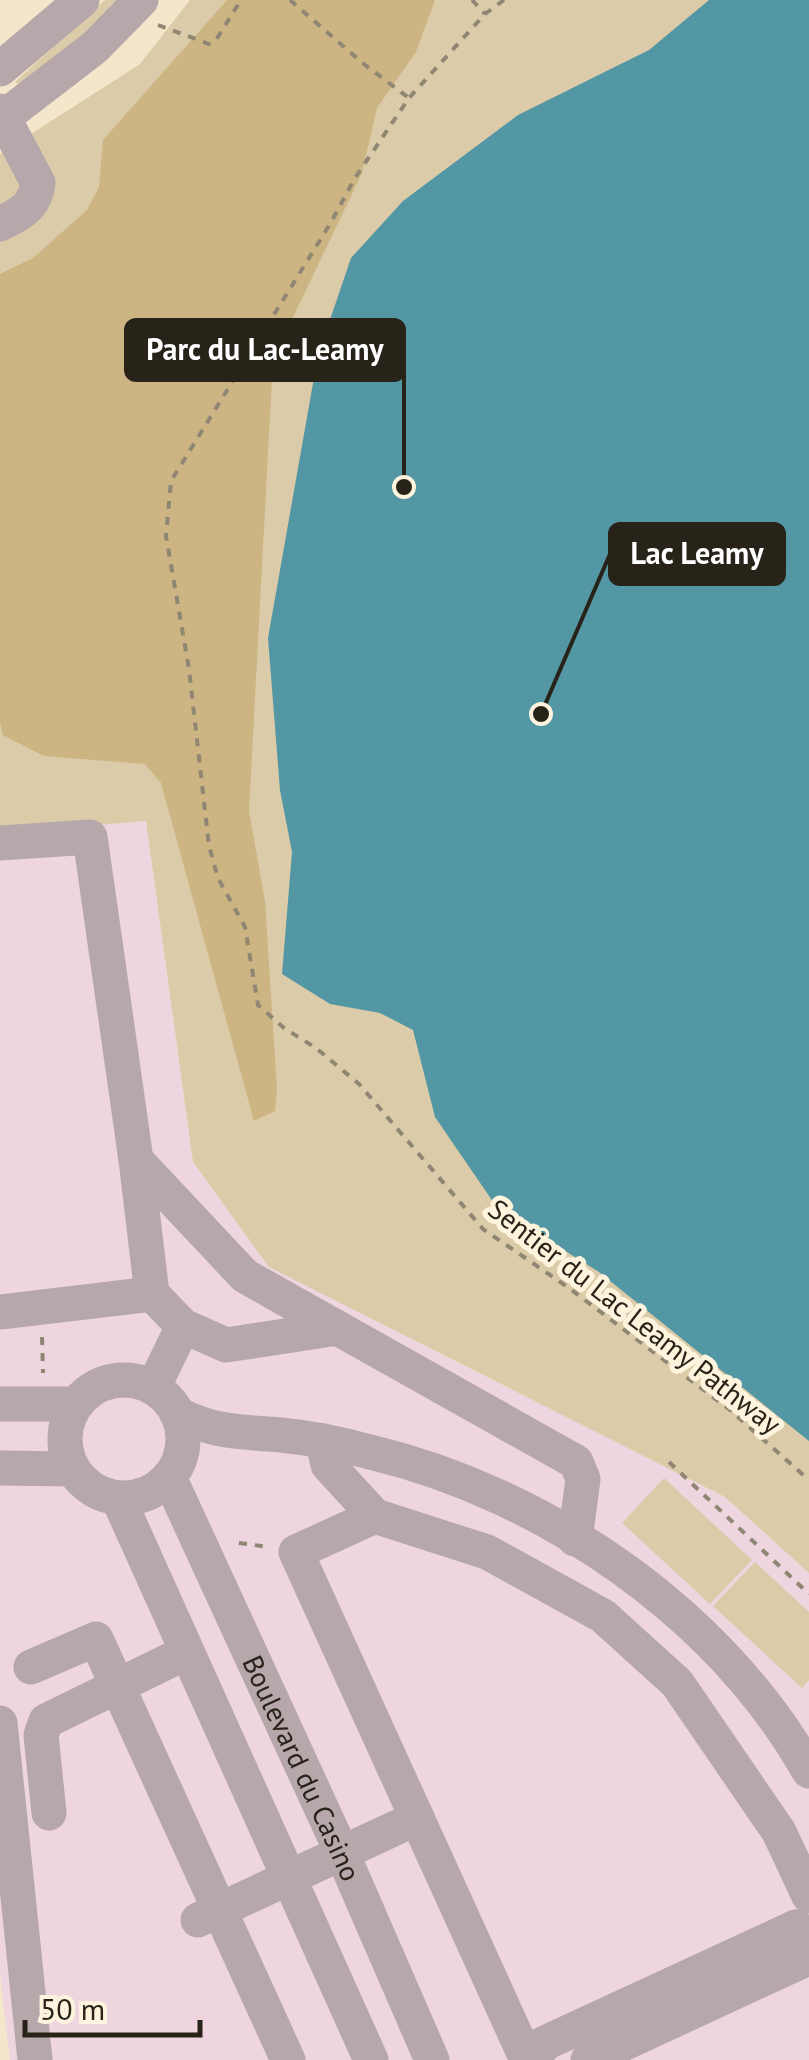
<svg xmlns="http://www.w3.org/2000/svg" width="809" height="2060" font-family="'PT Sans',sans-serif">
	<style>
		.commercial { fill: #eed5df }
		.green { fill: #dbcba8 }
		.forest { fill: #cdb583 }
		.water { fill: #5397a4 }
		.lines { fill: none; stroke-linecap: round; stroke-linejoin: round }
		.path { stroke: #8f8673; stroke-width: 4; stroke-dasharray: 8 8; stroke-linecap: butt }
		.minor { stroke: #b5a7aa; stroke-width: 35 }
		.labels { text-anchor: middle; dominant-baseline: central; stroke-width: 10; stroke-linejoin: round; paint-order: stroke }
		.street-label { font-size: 28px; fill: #282319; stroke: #fef3dd }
		.leader { fill: none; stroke: #282319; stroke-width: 4 }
		.callout-dot { fill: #282319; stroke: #fef3dd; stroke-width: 4 }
		.callout { fill: #282319; stroke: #282319; stroke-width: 4 }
		.callout-label { font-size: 30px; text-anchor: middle; font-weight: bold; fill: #fff }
	</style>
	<rect width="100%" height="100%" fill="#f3e6ca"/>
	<!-- commercial -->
	<path class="commercial" d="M146 821 193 1162 269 1267 725 1497 809 1573V2060H10L0 1975V833Z"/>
	<!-- green -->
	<path class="green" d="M105 0H119C88 30 56 65 17 84L15 82Z
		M190 0H809V1573L725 1497 269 1267 193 1162 146 821 0 833V154L140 64Z
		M664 1478 752 1560 710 1604 622 1523Z
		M755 1562 809 1612V1680L802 1688 713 1606Z"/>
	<!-- forest -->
	<path class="forest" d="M227 0H435L416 52 377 108 362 173 273 359 249 811 265 901 277 1089 275 1111 254 1121 161 783 145 764 44 756 3 735 0 723V274L33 258 87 210 99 187 103 140Z"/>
	<!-- water -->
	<path class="water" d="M709 0H809V1441L599 1272 498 1209 435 1117 413 1030 380 1013 330 1004 282 974 292 852 280 790 268 638 318 355 351 258 403 201 518 115 649 50Z"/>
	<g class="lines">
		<!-- path -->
		<path class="path" d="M290 0 365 65 409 98
			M472 0 485 14
			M504 0 485 14 409 98 355 178 330 224 171 481 166 536 189 669 209 846 218 878 245 927 258 1005 284 1028 316 1048 359 1084 483 1229 569 1288 730 1410 809 1480
			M158 25 209 44 216 40 241 0
			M42 1337 43 1373
			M669 1462 809 1594
			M239 1543 269 1547"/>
		<!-- minor -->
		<g class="minor">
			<path d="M0 69 82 0"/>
			<path d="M0 111 38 183C35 207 20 214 0 224"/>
			<path d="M0 120 95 47 141 0"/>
			<path d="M0 843 90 837 136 1160 245 1276 576 1462 583 1479 575 1539"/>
			<path d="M136 1160 152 1294 183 1326 226 1345 338 1328"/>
			<path d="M0 1312 152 1294"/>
			<circle cx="124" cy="1439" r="59"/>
			<path d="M153 1388 183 1326"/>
			<path d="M0 1404H76"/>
			<path d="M177 1414C220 1434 236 1431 281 1435 311 1438 341 1444 370 1452 546 1494 719 1613 809 1771"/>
			<path d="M323 1441 328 1465 375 1516"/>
			<path d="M0 1468 73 1469"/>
			<path id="s1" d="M169 1477 342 1853 432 2060"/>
			<path d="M118 1498 371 2060"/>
			<path d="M31 1667 96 1639 288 2060"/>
			<path d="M0 1723 35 2060"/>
			<path d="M49 1813 41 1735 46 1721 185 1653"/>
			<path d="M198 1920 417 1818"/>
			<path d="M527 2060 296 1552 375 1516 487 1552 603 1616 677 1683 779 1832 809 1896"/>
			<path d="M535 2060 543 2044 796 1927 809 1936"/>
			<path d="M588 2060 802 1961 809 1942"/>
		</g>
	</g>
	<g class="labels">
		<!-- street labels -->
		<g class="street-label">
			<text transform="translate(635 1316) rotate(38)">Sentier du Lac Leamy Pathway</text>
			<text stroke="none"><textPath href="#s1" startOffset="320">Boulevard du Casino</textPath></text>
		</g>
	</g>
	<!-- callouts -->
	<path class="leader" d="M404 487L404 350M541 714L610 554"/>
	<g class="callout-dot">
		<circle cx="404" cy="487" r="10"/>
		<circle cx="541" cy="714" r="10"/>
	</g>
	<g class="callout">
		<rect x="126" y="320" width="278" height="60" rx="10"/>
		<rect x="610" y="524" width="174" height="60" rx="10"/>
	</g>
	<g class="callout-label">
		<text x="265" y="360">Parc du Lac-Leamy</text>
		<text x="697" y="564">Lac Leamy</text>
	</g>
	<!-- scale -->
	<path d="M25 2020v15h175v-15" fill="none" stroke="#282319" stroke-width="5"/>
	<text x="40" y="2020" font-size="30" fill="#282319" stroke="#fef3dd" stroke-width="8" paint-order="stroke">50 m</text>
</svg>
